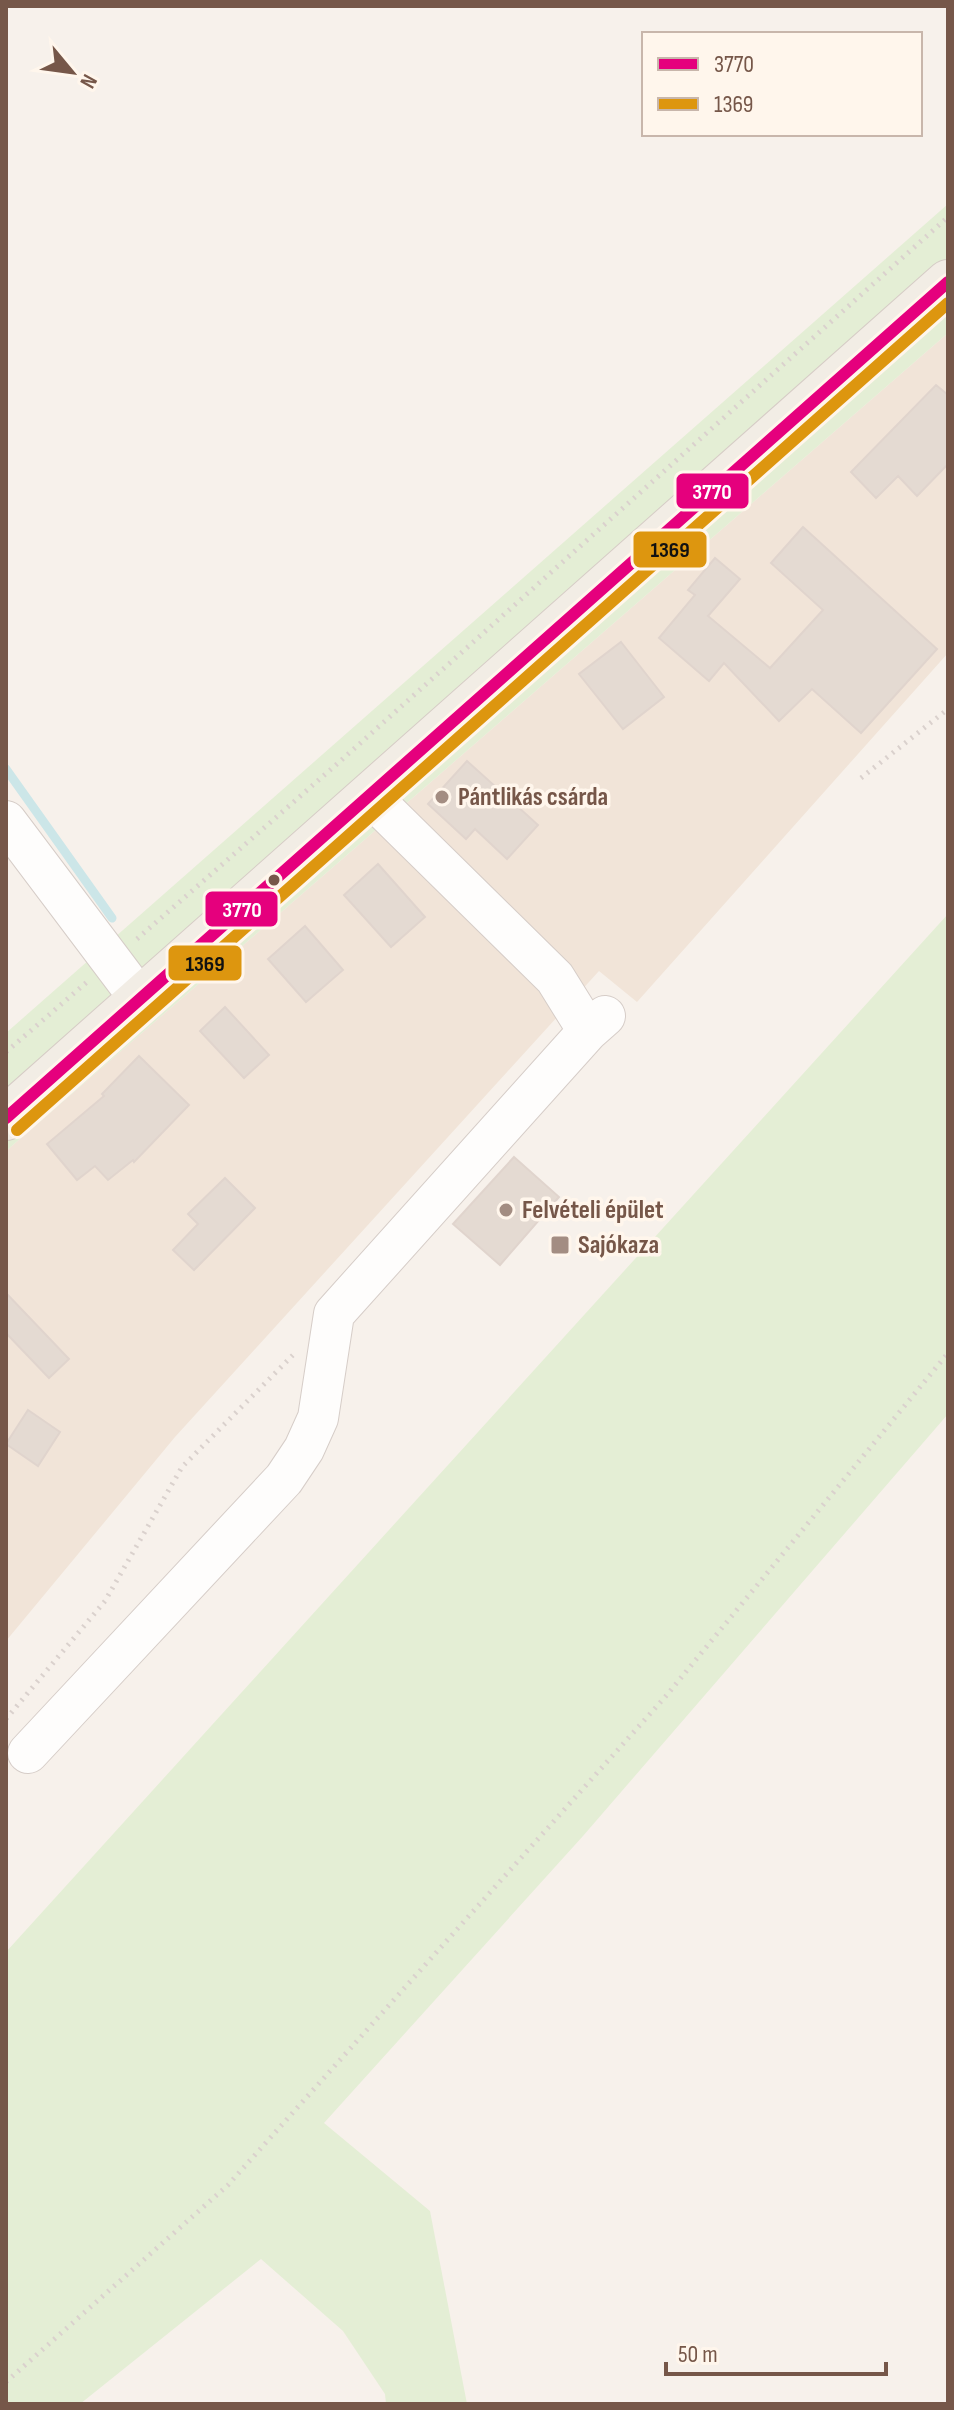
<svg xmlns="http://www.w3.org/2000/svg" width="954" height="2410" font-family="'Sofia Sans Condensed',sans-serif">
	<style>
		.residential { fill: #f1e4d8 }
		.green { fill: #e4eed5 }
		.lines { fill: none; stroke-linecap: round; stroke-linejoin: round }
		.stream { stroke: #cce6e8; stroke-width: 9 }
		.building { fill: #e4dad2; stroke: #e0d4cd; stroke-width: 2 }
		.minor-casing { stroke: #d6cdc8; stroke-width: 42 }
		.major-casing { stroke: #d6ccc6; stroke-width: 46 }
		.path { stroke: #dad1cd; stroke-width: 5; stroke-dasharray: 2 6; stroke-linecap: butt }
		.minor { stroke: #fefdfc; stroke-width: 40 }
		.major { stroke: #f2ede5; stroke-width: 44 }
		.bus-1-casing { stroke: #fff6ec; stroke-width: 18 }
		.bus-2-casing { stroke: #fff6ec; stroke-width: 18 }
		.bus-1 { stroke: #e5007d; stroke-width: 12 }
		.bus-2 { stroke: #dd960f; stroke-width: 12 }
		.poi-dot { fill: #a38d82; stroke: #fff6ec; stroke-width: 3 }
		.bus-dot { fill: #765749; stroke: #fff6ec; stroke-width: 3 }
		.labels { text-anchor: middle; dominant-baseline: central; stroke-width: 7; stroke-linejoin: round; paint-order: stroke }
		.poi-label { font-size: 26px; font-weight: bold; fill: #765749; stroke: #fff6ec; text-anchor: start }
		.line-badge { stroke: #fff6ec; stroke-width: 3 }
		.badge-label { font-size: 22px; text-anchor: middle; font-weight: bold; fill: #fff }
		.pale-badge-label { font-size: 22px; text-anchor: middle; font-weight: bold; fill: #111 }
	</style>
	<rect width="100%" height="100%" fill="#f7f1eb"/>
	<!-- residential -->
	<path class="residential" d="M948 333V653L637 1002 599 971 175 1437 6 1641V1151Z"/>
	<!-- green -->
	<path class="green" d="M948 204V333L6 1151V1033Z
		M948 914V1414L583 1836 324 2123 430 2211 467 2404H386L385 2394 343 2331 261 2259 80 2404H6V1952Z"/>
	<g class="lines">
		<!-- stream -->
		<path class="stream" d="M6 769 112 918"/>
	</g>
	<!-- building -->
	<path class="building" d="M936 385 948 395V464L917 496 898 476 876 498 851 472Z
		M803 527 937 649 861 733 812 689 779 721 724 663 709 681 659 638 695 595 688 590 715 558 740 579 708 616 770 668 823 610 771 563Z
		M621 642 664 697 623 729 579 674Z
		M467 761 538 825 507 859 475 829 466 839 428 804Z
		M378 864 425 917 391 947 344 895Z
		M305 926 343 970 306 1002 268 959Z
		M225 1007 269 1055 244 1078 200 1031Z
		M139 1056 189 1105 134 1162 133 1160 108 1180 95 1166 77 1180 47 1144 104 1096 102 1094Z
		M514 1157 559 1197 500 1265 453 1224Z
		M225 1178 255 1208 194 1270 173 1250 198 1224 188 1214Z
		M6 1293 69 1359 49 1378 6 1333Z
		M28 1410 60 1432 38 1466 6 1444Z"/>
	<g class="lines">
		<defs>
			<path id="minor" d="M369 795 555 978 588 1031
				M6 821 140 999
				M28 1753 284 1479 304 1449 318 1418 334 1314 588 1031 605 1016"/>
			<path id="major" d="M6 1118 948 282"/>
		</defs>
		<!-- minor casing -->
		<use href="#minor" class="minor-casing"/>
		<!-- major casing -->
		<use href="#major" class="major-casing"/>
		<!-- path -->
		<path class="path" d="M861 778 948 709
			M137 939 337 764 948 217
			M6 1052 87 982
			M6 1719 105 1601 182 1467 294 1354
			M6 2382 228 2185 666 1696 948 1353"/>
		<!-- minor -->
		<use href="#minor" class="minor"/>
		<!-- major -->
		<use href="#major" class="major"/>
		<defs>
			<path id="bus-1" d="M6 1118 948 282"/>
			<path id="bus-2" d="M17 1130 948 303"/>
		</defs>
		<!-- bus-1 casing -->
		<use href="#bus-1" class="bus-1-casing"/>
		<!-- bus-2 casing -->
		<use href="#bus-2" class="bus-2-casing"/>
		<!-- bus-1 -->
		<use href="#bus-1" class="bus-1"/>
		<!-- bus-2 -->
		<use href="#bus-2" class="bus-2"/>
	</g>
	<!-- markers -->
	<g class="poi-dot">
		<circle cx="442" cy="797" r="8"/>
		<circle cx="506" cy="1210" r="8"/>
		<rect x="550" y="1235" width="20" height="20" rx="4"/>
	</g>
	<circle class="bus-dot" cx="274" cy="880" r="7"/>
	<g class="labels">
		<!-- poi labels -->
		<g class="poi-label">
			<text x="458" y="797">Pántlikás csárda</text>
			<text x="522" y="1210">Felvételi épület</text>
			<text x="578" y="1245">Sajókaza</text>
		</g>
	</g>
	<g class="line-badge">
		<rect x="675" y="472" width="75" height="38" rx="8" fill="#e5007d"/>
		<rect x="632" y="530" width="76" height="39" rx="8" fill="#dd960f"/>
		<rect x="204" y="890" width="75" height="38" rx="8" fill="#e5007d"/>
		<rect x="167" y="944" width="76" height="38" rx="8" fill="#dd960f"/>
	</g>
	<g class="badge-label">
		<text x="712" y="499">3770</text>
		<text x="242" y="917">3770</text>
	</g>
	<g class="pale-badge-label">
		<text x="670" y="557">1369</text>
		<text x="205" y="971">1369</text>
	</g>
	<!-- border -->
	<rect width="954" height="2410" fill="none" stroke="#765749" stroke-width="16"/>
	<!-- legend -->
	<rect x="642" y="32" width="280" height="104" fill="#fff6ec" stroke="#c8b6ab" stroke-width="2"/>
	<rect x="658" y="58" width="40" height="12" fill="#e5007d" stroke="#c8b6ab" stroke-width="2"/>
	<text x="714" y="72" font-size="24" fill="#765749">3770</text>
	<rect x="658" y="98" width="40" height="12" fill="#dd960f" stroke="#c8b6ab" stroke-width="2"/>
	<text x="714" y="112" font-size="24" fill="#765749">1369</text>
	<!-- north arrow -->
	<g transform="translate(72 72) rotate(119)" stroke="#fff6ec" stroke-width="6" paint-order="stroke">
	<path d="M0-6L14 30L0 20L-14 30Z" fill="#765749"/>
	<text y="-12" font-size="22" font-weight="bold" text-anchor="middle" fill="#765749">N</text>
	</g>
	<!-- scale -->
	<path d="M666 2362v12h220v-12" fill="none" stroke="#765749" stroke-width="4"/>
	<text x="678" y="2362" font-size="24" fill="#765749" stroke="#fff6ec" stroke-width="6" paint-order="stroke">50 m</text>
</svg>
